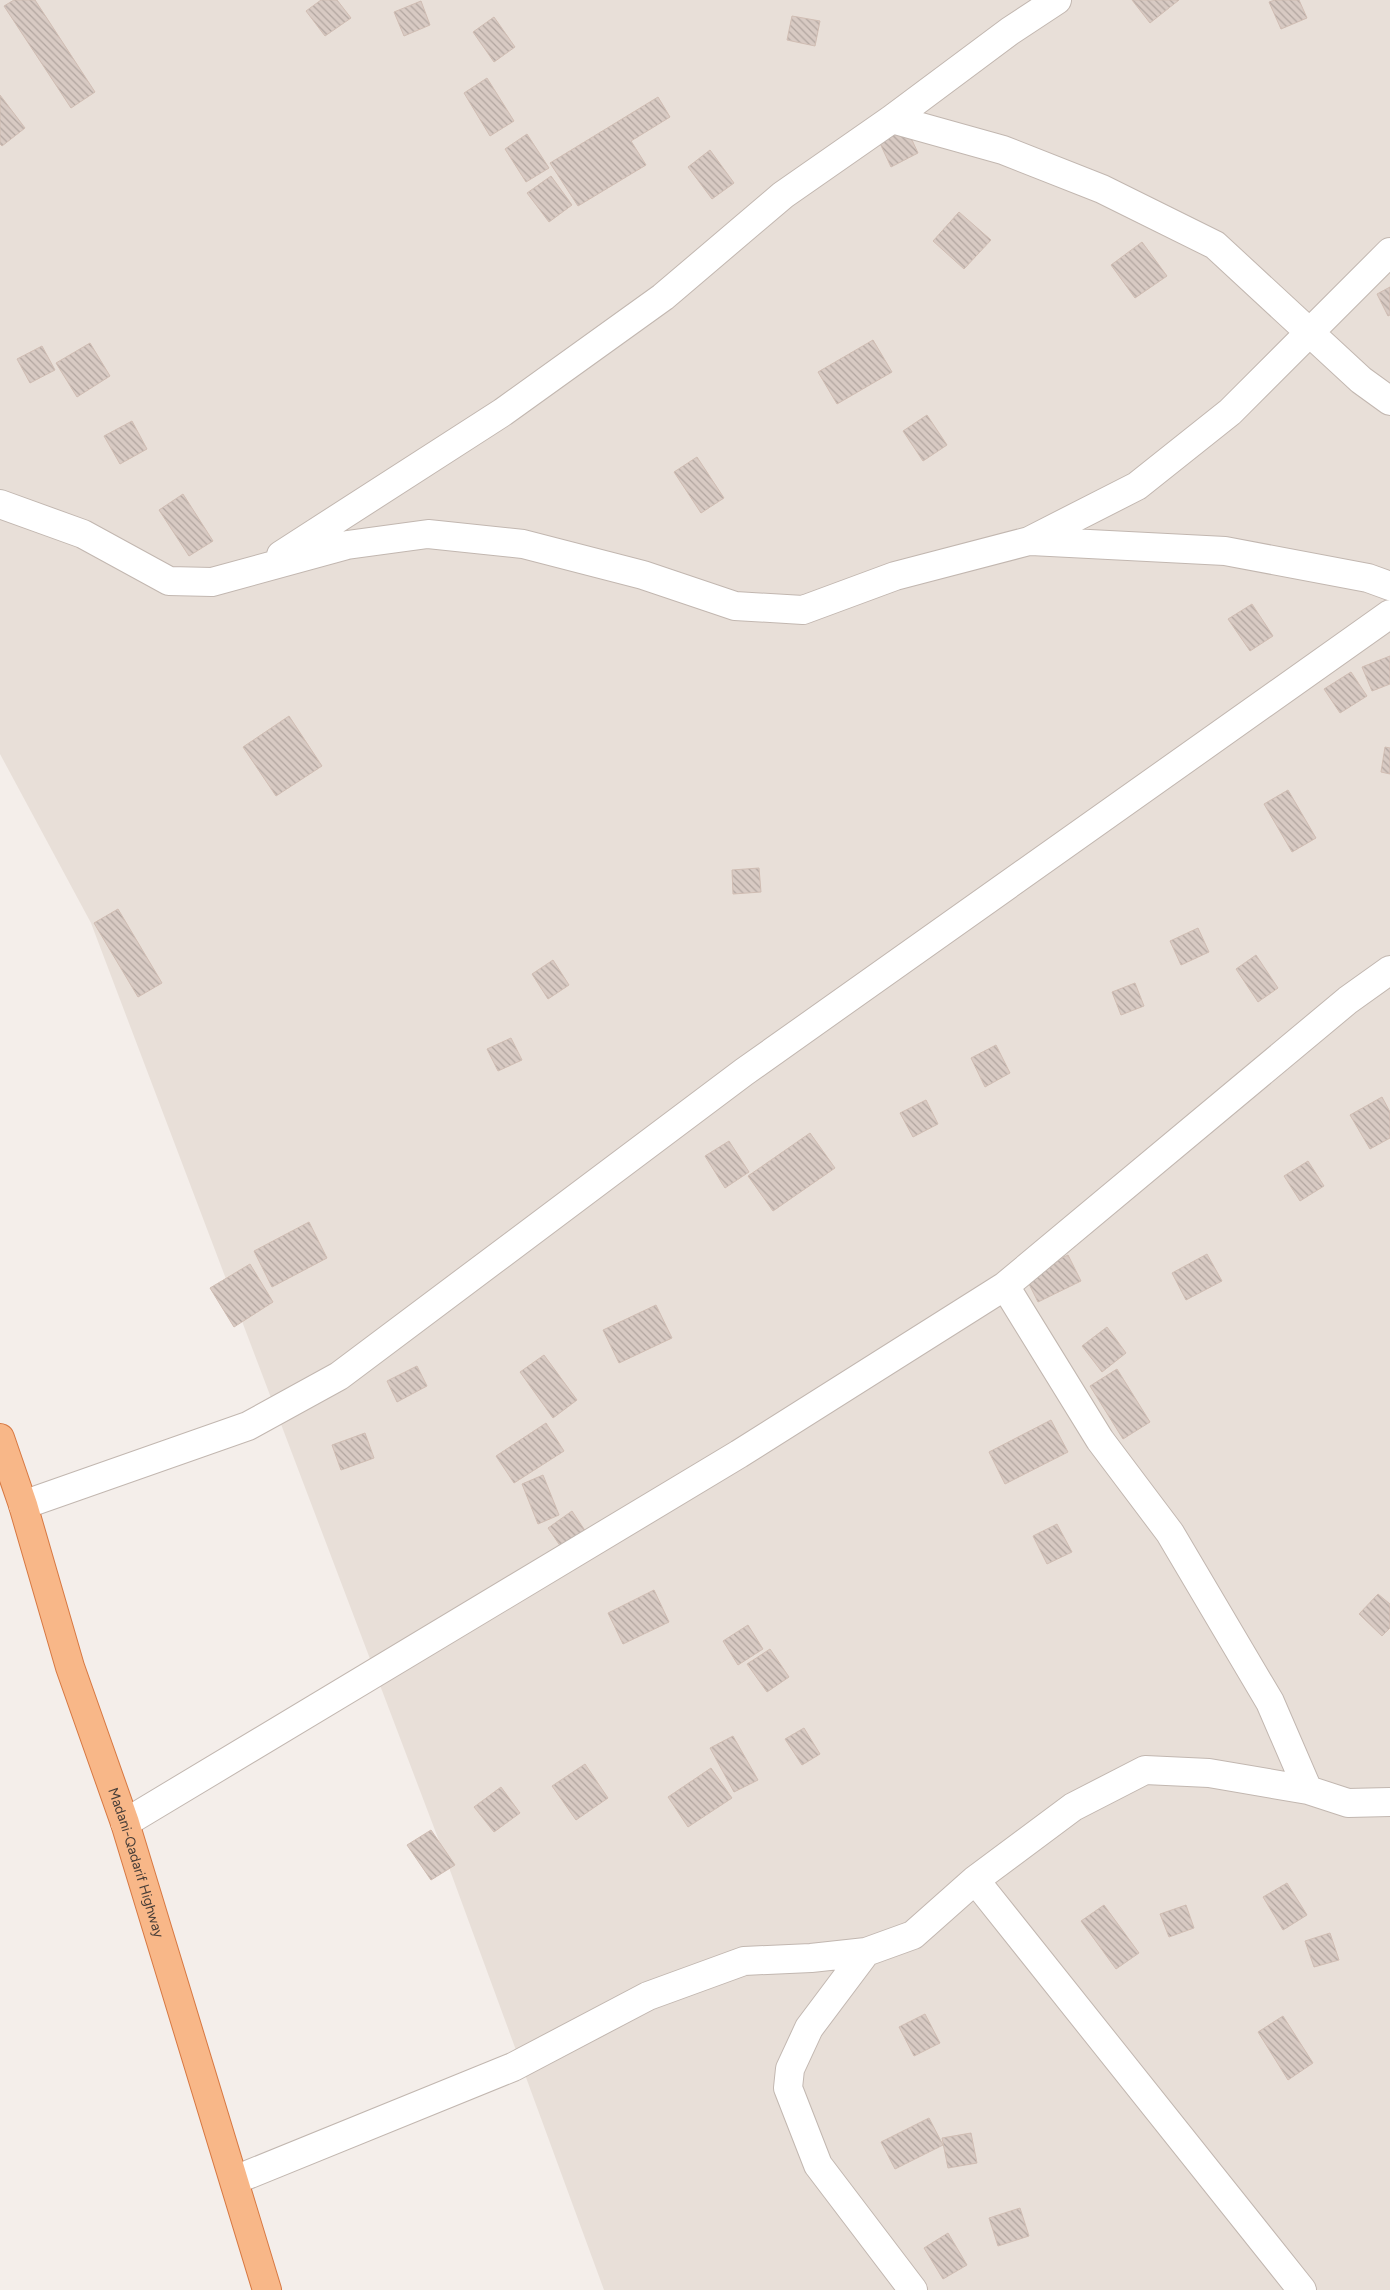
<svg xmlns="http://www.w3.org/2000/svg" width="1390" height="2290" font-family="Figtree,sans-serif">
	<style>
		.residential { fill: #e8dfd8 }
		.building { fill: url(#building-back-hatch); stroke: #d0bdb3 }
		.lines { fill: none; stroke-linecap: round; stroke-linejoin: round }
		.minor-casing { stroke: #c2b7b0; stroke-width: 30 }
		.trunk-casing { stroke: #d77842; stroke-width: 30 }
		.minor { stroke: #fff; stroke-width: 28 }
		.trunk { stroke: #f8b788; stroke-width: 28 }
		.labels { text-anchor: middle; dominant-baseline: central; stroke-width: 4; stroke-linejoin: round; paint-order: stroke }
		.street-label { font-size: 14px; fill: #483e38; stroke: #fff }
	</style>
	<defs>
		<pattern id="building-back-hatch" width="6" height="6" patternUnits="userSpaceOnUse" patternTransform="scale(1.25)"><rect width="6" height="6" fill="#d8cac3"/><path d="M-1 5l2 2M0 0l6 6M5-1l2 2" fill="none" stroke="#b1a59f"/></pattern>
	</defs>
	<rect width="100%" height="100%" fill="#f4eeea"/>
	<!-- residential -->
	<path class="residential" d="M0 0H1390V2290H604L444 1854 91 923 0 754Z"/>
	<!-- building -->
	<path class="building" d="M14 0H35L95 92 71 108 4 6Z
		M321 0H337L351 18 325 36 306 11Z
		M1132 0H1179L1150 23Z
		M1275 0H1299L1307 18 1281 29 1269 2Z
		M421 1 430 25 404 36 394 12Z
		M792 16 820 21 815 46 787 40Z
		M494 17 515 47 494 62 473 32Z
		M487 78 514 121 490 136 464 93Z
		M0 95 25 128 2 146 0 144Z
		M658 97 670 117 631 141 646 165 578 206 550 163Z
		M905 125 918 153 891 167 878 139Z
		M527 134 549 168 526 182 505 149Z
		M710 150 734 183 712 199 688 167Z
		M551 176 572 205 549 222 527 193Z
		M959 212 991 240 964 269 933 241Z
		M1142 242 1167 276 1135 298 1111 265Z
		M1390 287V315L1388 316 1377 294Z
		M873 340 892 372 837 404 818 372Z
		M90 343 110 376 77 397 56 363Z
		M42 346 55 370 30 383 17 359Z
		M927 415 947 445 923 461 903 431Z
		M132 421 147 449 120 464 104 436Z
		M697 457 724 498 701 513 674 472Z
		M183 494 213 541 189 556 159 510Z
		M1252 604 1273 636 1250 651 1228 619Z
		M1390 656V684L1372 691 1362 667Z
		M1351 672 1367 696 1340 713 1324 689Z
		M289 716 322 766 276 796 243 747Z
		M1385 747 1390 748V774L1381 772Z
		M1288 790 1316 838 1292 852 1264 804Z
		M759 868 761 892 733 894 732 870Z
		M118 909 162 983 138 997 94 923Z
		M1198 928 1209 952 1181 965 1170 941Z
		M1256 955 1278 988 1258 1002 1236 969Z
		M553 960 569 985 548 999 532 974Z
		M1135 983 1144 1006 1121 1015 1112 992Z
		M511 1038 522 1060 498 1071 487 1049Z
		M996 1045 1010 1073 985 1087 971 1058Z
		M1382 1097 1390 1112V1138L1370 1149 1350 1115Z
		M926 1100 938 1124 913 1137 900 1113Z
		M810 1133 835 1168 773 1211 748 1176Z
		M729 1141 749 1172 725 1188 705 1156Z
		M1308 1161 1324 1186 1300 1201 1284 1176Z
		M309 1222 327 1258 272 1287 254 1251Z
		M1207 1254 1222 1281 1186 1300 1172 1273Z
		M1068 1255 1081 1281 1038 1302 1025 1276Z
		M250 1264 273 1302 234 1327 210 1288Z
		M656 1305 672 1338 619 1363 603 1330Z
		M1107 1327 1126 1353 1102 1372 1082 1346Z
		M544 1355 577 1400 553 1418 520 1372Z
		M417 1366 427 1386 397 1402 387 1381Z
		M1117 1369 1150 1422 1123 1439 1090 1386Z
		M1051 1420 1068 1452 1005 1484 989 1452Z
		M546 1423 564 1451 514 1483 496 1456Z
		M365 1433 374 1458 341 1470 332 1445Z
		M543 1475 559 1515 538 1524 522 1484Z
		M572 1511 596 1547 572 1563 548 1528Z
		M1057 1524 1072 1552 1047 1564 1033 1536Z
		M654 1590 669 1622 623 1644 608 1613Z
		M1378 1594 1390 1604V1628L1382 1636 1359 1614Z
		M748 1625 763 1649 738 1665 723 1641Z
		M770 1649 789 1677 767 1692 747 1664Z
		M804 1728 820 1754 802 1765 785 1739Z
		M733 1736 758 1780 734 1792 710 1748Z
		M585 1764 608 1798 576 1820 552 1786Z
		M711 1768 732 1798 688 1827 668 1797Z
		M501 1787 520 1813 494 1832 474 1807Z
		M431 1830 455 1865 431 1880 407 1845Z
		M1287 1883 1307 1915 1283 1930 1263 1897Z
		M1104 1905 1139 1953 1116 1969 1081 1921Z
		M1186 1905 1194 1928 1169 1937 1160 1914Z
		M1330 1933 1339 1960 1314 1967 1305 1941Z
		M925 2014 940 2043 914 2056 899 2027Z
		M1283 2016 1313 2063 1288 2080 1258 2032Z
		M929 2118 943 2145 895 2169 881 2142Z
		M971 2133 977 2163 948 2168 942 2138Z
		M1020 2208 1029 2236 998 2246 989 2218Z
		M948 2233 967 2265 943 2279 924 2248Z"/>
	<g class="lines">
		<defs>
			<path id="minor" d="M892 119 1003 150 1102 189 1215 245 1361 380 1390 401
				M0 504 83 534 169 581 212 582 347 545 428 534 523 544 643 575 735 606 803 610 895 576 1029 541 1137 486 1230 412 1390 252
				M1031 541 1225 551 1368 578 1390 586
				M281 555 503 412 663 297 783 195 892 119 1010 31 1057 0
				M1005 1286 1100 1440 1170 1533 1270 1702 1308 1790
				M23 1505 248 1426 339 1376 744 1072 1390 614
				M125 1823 739 1454 1005 1286 1348 1000 1390 970
				M975 1880 1302 2290
				M866 1952 809 2028 790 2069 788 2088 818 2165 913 2290
				M235 2180 513 2067 648 1996 744 1961 811 1958 866 1952 913 1935 975 1880 1073 1807 1145 1770 1209 1773 1308 1790 1348 1803 1390 1802"/>
			<g id="trunk">
				<path id="s1" d="M0 1438 23 1505 70 1667 125 1823 267 2290"/>
			</g>
		</defs>
		<!-- minor casing -->
		<use href="#minor" class="minor-casing"/>
		<!-- trunk casing -->
		<use href="#trunk" class="trunk-casing"/>
		<!-- minor -->
		<use href="#minor" class="minor"/>
		<!-- trunk -->
		<use href="#trunk" class="trunk"/>
	</g>
	<g class="labels">
		<!-- street labels -->
		<g class="street-label">
			<text stroke="none"><textPath href="#s1" startOffset="446">Madani-Qadarif Highway</textPath></text>
		</g>
	</g>
</svg>
